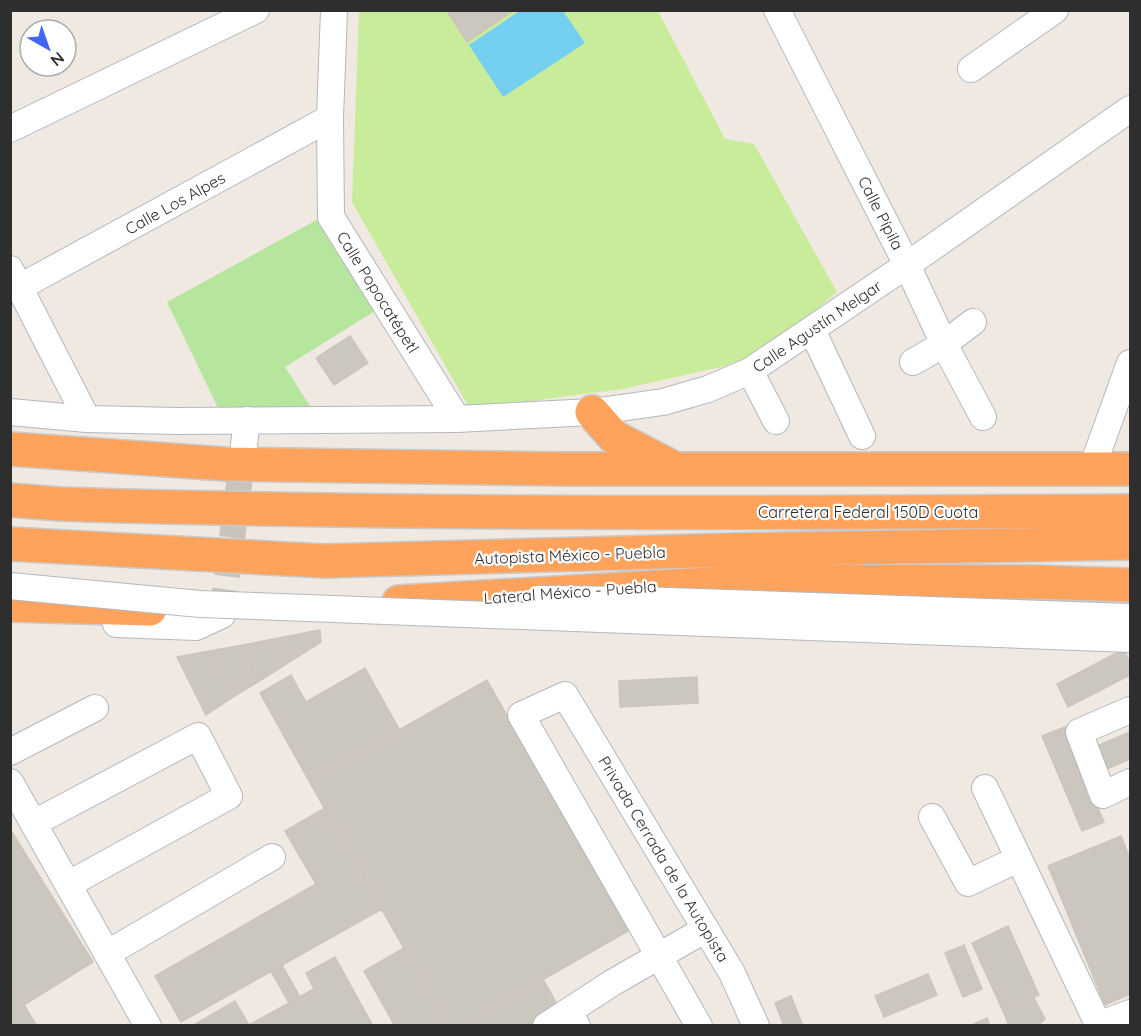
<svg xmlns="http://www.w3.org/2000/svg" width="1141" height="1036" font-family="Quicksand,sans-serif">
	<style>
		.green { fill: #b6e59e }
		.pitch { fill: #c9ec9a }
		.water { fill: #75cff0 }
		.building { fill: #cbc7bf; stroke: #cbc5ba; stroke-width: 1.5 }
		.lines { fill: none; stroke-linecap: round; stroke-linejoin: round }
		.minor-tunnel { stroke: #c8c4bd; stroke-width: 26; stroke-dasharray: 26 13; stroke-linecap: butt }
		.minor-casing { stroke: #b4b7c1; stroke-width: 28 }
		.highway-casing { stroke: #c9c9c9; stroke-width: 36 }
		.minor { stroke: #fff; stroke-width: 26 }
		.highway { stroke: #ffa35c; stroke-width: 33 }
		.minor-bridge-casing { stroke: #b4b7c1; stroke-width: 28; stroke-linecap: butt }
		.minor-bridge { stroke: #fff; stroke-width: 26 }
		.labels { text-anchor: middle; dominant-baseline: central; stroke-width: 4.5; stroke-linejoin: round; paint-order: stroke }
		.street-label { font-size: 16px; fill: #2e2e2e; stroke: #fff }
	</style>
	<rect width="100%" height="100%" fill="#efe9e1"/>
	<!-- green -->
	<path class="green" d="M322 217 378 309 285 367 312 409 219 410 167 302Z"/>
	<!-- pitch -->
	<path class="pitch" d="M359 11H663L659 13 725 139 754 144 837 292 793 329 748 357 725 366 622 389 470 409 352 202Z"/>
	<!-- water -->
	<path class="water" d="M521 10 563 11 585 43 503 97 469 45Z"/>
	<!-- building -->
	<path class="building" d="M446 10H514L467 42Z
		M350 336 368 363 334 385 316 358Z
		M320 630 321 642 288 663 278 638Z
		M278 638 288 663 258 682 243 645Z
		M243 645 258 682 233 697 209 651Z
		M1124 649 1130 663V675L1068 707 1057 684Z
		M209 651 233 697 206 715 177 657Z
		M365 668 399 729 309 781 260 693 291 675 306 702Z
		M697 677 698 703 620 707 619 681Z
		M487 680 628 931 462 1026H448L309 781Z
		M1065 727 1088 785 1103 806 1098 808 1104 822 1082 831 1042 736Z
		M1130 732V759L1100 772 1090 749Z
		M325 808 382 909 181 1022 155 976 316 884 285 831Z
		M10 829 93 962 24 1005 10 984Z
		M1121 836 1130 859V994L1105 1005 1048 866Z
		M1008 926 1039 995 1003 1011 972 943Z
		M964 945 982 989 963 997 945 953Z
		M404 948 448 1026H395L364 971Z
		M335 957 373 1026H192L235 1001 249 1025 314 989 306 973Z
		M282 965 300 997 289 1003 271 971Z
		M928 974 937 995 884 1017 875 996Z
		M543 979 560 1010 532 1026H462Z
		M10 984 17 994 10 998Z
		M17 994 24 1005 37 1026H10V998Z
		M791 996 803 1026H784L775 1003Z
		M1034 998 1045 1019 1037 1026H1009L1003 1011Z
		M987 1018 990 1026H970Z"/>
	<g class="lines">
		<!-- minor-tunnel -->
		<path class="minor-tunnel" d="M222 615 244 446"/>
		<defs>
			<path id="minor" d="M334 10 330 118 331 217 457 419
				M777 10 907 265 944 344 983 417
				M971 69 1055 10
				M10 129 256 10
				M10 269 87 419
				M20 287 330 118
				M812 330 862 436
				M913 362 944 344 973 322
				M750 371 776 421
				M10 412 87 419 176 421 457 419 592 412 663 402 708 389 750 371 907 265 1130 109
				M244 445 247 420
				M1092 468 1130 363
				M116 624 196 627 222 615
				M1130 710 1079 732 1103 795 1130 782
				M10 752 95 708
				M10 782 148 1026
				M985 788 1099 1026
				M932 817 968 883 1018 859
				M34 823 198 736 229 796 69 884
				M108 953 272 857
				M546 1026 569 1011
				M577 1026 569 1011 612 983 706 929
				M699 1026 521 715 565 695 732 973 756 1026
				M1096 1026 1130 1013"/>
			<path id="highway" d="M592 412 614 437 670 466
				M10 449 225 464 564 469H1130
				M10 500 60 504C417 515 774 513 1130 511
				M10 544 324 561 734 550 1130 543
				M399 602 760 581 1033 582 1130 585
				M10 605 150 609"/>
		</defs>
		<!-- minor casing -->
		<use href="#minor" class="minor-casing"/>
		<!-- highway casing -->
		<use href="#highway" class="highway-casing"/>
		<!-- minor -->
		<use href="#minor" class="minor"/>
		<!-- highway -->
		<use href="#highway" class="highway"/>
		<defs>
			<path id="minor-bridge" d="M10 586 200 604 1130 639
				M538 599 639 600 1130 617"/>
		</defs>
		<!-- minor-bridge casing -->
		<use href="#minor-bridge" class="minor-bridge-casing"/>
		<!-- minor-bridge -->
		<use href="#minor-bridge" class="minor-bridge"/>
	</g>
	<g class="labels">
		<!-- street labels -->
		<g class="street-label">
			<text transform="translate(175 203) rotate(-29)">Calle Los Alpes</text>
			<text transform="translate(881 213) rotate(63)">Calle Pípila</text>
			<text transform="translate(378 292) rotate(58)">Calle Popocatépetl</text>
			<text transform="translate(817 326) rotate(-34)">Calle Agustín Melgar</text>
			<text x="868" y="512">Carretera Federal 150D Cuota</text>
			<text transform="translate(570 555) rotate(-2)">Autopista México - Puebla</text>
			<text transform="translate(570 592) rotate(-4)">Lateral México - Puebla</text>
			<text transform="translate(664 859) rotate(59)">Privada Cerrada de la Autopista</text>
		</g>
	</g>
	<!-- border -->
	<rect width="1141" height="1036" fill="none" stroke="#2e2e2e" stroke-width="24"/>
	<!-- north arrow -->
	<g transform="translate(48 48) rotate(140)"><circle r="28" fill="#ffffff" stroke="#ababab" stroke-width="1.5"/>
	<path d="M0-4.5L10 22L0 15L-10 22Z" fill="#4264fb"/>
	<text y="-9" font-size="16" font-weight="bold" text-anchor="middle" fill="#2e2e2e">N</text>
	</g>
</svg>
